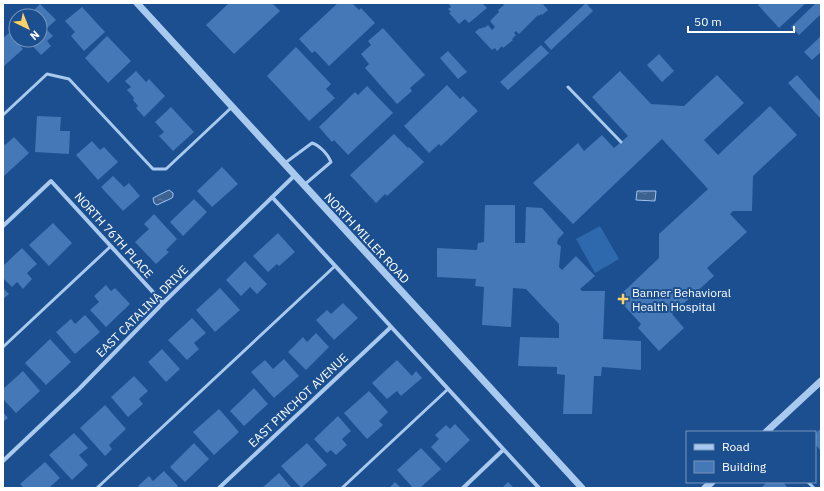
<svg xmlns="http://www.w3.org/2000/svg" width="824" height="491" font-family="'IBM Plex Sans',sans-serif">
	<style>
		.pitch { fill: #2e69ad }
		.water { fill: url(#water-ripples); stroke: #9cc4f0 }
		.building { fill: #4478b7 }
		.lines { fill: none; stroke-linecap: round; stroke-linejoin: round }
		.service { stroke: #a9c9ee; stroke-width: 3 }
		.minor { stroke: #a9c9ee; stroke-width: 4 }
		.tertiary { stroke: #a9c9ee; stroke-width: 7 }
		.poi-dot { fill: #ffd166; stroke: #1b4f8f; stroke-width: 1.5 }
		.labels { text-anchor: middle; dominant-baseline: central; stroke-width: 4; stroke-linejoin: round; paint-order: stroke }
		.street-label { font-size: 12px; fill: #fff; stroke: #1b4f8f }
		.poi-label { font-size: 12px; fill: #fff; stroke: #1b4f8f; text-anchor: start }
	</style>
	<defs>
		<pattern id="water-ripples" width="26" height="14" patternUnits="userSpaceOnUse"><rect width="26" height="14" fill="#3c6290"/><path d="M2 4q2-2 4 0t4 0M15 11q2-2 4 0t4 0" fill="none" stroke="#597aa1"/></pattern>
	</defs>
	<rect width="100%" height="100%" fill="#1b4f8f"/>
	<!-- pitch -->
	<path class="pitch" d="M600 226 619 259 595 273 576 239Z"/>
	<!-- water -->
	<path class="water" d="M169 190 173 193V196L172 198 157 205 154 203 153 198Z
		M637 191H656L655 201 636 200Z"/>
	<!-- building -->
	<path class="building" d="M229 3H272L280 11 234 54 206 25Z
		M338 3H352L359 10 361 8 375 23 329 66 315 51 312 53 299 39Z
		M448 3H469L470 4 472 3H482L487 8 469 23 465 19 459 24 449 13 451 12 448 9 451 7Z
		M502 3H542L548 10 542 15 541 14 539 16 538 15 519 34 516 31 514 33 516 35 512 39 513 40 503 48 502 46 497 51 495 48 492 50 475 32 480 28 481 29 483 27 484 28 488 25 492 30 495 27 490 21 499 12 498 10 504 5Z
		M586 3 593 11 551 50 544 42Z
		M760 3H806L779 28 758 5Z
		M816 3H821V14L799 35 791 27Z
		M40 4 56 20 46 29 53 36 47 41 51 46 41 55 27 40H40V16H28Z
		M82 7 105 32 84 51 71 36 75 32 65 21Z
		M383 28 425 75 410 88 412 91 397 104 365 68 369 64 361 54 371 45 368 41Z
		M9 33 23 49 3 67V38Z
		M107 36 131 61 108 83 85 58Z
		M821 36V52L812 60 804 52Z
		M541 45 549 53 508 90 500 82Z
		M296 47 331 84 326 89 335 98 309 121 267 76Z
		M448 51 467 72 458 79 440 58Z
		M659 54 674 71 662 82 647 65Z
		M136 71 146 82 149 79 165 96 144 117 136 108 138 106 133 100 134 98 127 90 131 87 125 81Z
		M620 71 651 104 684 106 717 75 744 103 704 140 718 155 770 106 797 135 753 176 752 211H733L730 214 747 232 707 268 714 276 672 314 684 328 659 351 638 328 641 324 617 298 659 258V234L708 189 662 139 573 224 533 183 578 143 584 151 602 135 614 148 628 136 592 97Z
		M797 75 821 102V119L788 83Z
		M447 85 460 99 463 96 478 111 441 146 439 144 429 153 404 126Z
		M367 86 393 113 348 155 334 140 332 142 319 127 355 92 358 95Z
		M171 107 194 132 173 151 159 136 164 132 155 122Z
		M37 116 61 117 60 131H70L69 154 35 152Z
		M394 134 408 148 409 147 424 162 387 196 385 194 376 203 350 175Z
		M14 137 29 153 4 176 3 174V143L5 145Z
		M92 141 100 150 104 147 118 162 98 180 76 155Z
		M222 167 238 184 212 207 197 191Z
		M113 176 124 187 129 183 140 196 123 211 101 187Z
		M194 199 207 212 183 236 170 222Z
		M485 205H515V243H525L526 207 542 208 564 233 558 239 557 244 561 246 559 267 562 270 576 256 595 276 580 289 582 291H605L603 339 641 341V370L602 367 601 376H594L592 414H563L565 375 557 374V367L518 366 520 337 559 338V324L526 289 513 288 511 327 482 325 484 287 475 286 476 279 437 277V248L477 250 478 243 484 242Z
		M154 214 177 239 166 250 169 252 156 264 135 242 149 229 144 224Z
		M53 223 72 243 49 266 29 245Z
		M278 233 295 252 279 266 277 264 268 272 253 256Z
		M22 248 37 264 27 273 32 279 23 289 17 282 12 287 3 278V266Z
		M245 261 267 284 257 294 250 287 241 296 226 280Z
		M106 285 111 291 115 288 130 304 106 327 90 310 99 302 94 296Z
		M3 288 9 294 3 299Z
		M220 288 240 310 215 332 196 310Z
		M343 303 358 318 334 340 316 320 327 310 331 314Z
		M85 315 100 332 75 354 56 332 71 319 75 324Z
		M192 318 206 333 194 343 199 349 187 360 168 340Z
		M316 333 329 347 306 370 288 352 303 337 307 342Z
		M50 339 71 362 46 385 25 363Z
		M162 349 180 369 166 382 148 362Z
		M284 359 299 376 274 398 251 372 265 360 273 369Z
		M397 360 412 376 416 371 422 378 401 396 397 391 387 399 372 383Z
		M23 371 40 391 16 413 3 399V389Z
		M134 376 148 391 139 399 143 404 128 417 111 397Z
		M254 388 268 404 244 426 230 411Z
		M369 391 388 412 379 421 383 425 367 439 344 413Z
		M105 405 126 429 109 445 112 449 105 456 80 428Z
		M219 409 239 432 214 455 193 432Z
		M3 412 8 418 3 422Z
		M338 416 351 431 342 439 347 445 336 455 331 450 327 453 314 439Z
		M455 424 470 440 446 463 431 447 439 439 435 435 446 425 450 429Z
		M821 428V451L815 444V434Z
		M74 433 88 448 79 455 88 465 72 480 49 455Z
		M194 443 209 459 185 482 170 467Z
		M307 443 327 465 301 488 281 466Z
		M421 448 441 469 420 488H413L397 470Z
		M45 462 60 478 50 487 51 488H24L20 484Z
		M164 471 178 486 175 488H140L138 486 149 476 153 481Z
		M279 473 292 488H262Z
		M395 482 401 488H389Z
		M508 482 514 488H502Z
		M767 482H783L788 488H761Z"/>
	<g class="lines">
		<!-- service -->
		<path class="service" d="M568 87 621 142
			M3 115 47 74 69 79 153 169H166L232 107
			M285 163 312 143C319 145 328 154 331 162L304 185
			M3 347 111 246
			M808 482 814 488
			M97 488 335 266
			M342 488 448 389"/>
		<!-- minor -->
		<path class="minor" d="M272 197 539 488
			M3 226 51 181 163 303
			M3 461 79 389 163 303 294 176
			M219 488 391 327
			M463 488 503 450"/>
		<!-- tertiary -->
		<path class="tertiary" d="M137 3 582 488
			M766 432 821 381
			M705 488 712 482"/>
	</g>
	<!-- markers -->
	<path class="poi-dot" d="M621 293h4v4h4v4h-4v4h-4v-4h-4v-4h4z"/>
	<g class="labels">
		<!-- street labels -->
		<g class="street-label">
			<text transform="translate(114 235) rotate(48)">NORTH 76TH PLACE</text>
			<text transform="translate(367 238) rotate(47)">NORTH MILLER ROAD</text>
			<text transform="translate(142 311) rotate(-45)">EAST CATALINA DRIVE</text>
			<text transform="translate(298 400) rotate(-43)">EAST PINCHOT AVENUE</text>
		</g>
		<!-- poi labels -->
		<g class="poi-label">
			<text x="632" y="292">Banner Behavioral<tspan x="632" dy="14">Health Hospital</tspan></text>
		</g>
	</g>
	<!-- border -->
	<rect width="824" height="491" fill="none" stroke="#ffffff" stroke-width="8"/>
	<!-- legend -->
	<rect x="686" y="431" width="130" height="52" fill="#1b4f8f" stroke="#7695bc"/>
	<rect x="694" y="444" width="20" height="6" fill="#a9c9ee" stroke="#7695bc"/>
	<text x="722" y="451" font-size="12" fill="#ffffff">Road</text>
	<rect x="694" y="461" width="20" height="12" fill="#4478b7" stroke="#7695bc"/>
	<text x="722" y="471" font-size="12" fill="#ffffff">Building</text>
	<!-- north arrow -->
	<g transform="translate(28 28) rotate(137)"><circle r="19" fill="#1b4f8f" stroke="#7695bc"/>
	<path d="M0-3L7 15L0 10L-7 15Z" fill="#ffd166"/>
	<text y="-6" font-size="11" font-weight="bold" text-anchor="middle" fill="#ffffff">N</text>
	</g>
	<!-- scale -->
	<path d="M688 26v6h106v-6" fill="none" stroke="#ffffff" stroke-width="2"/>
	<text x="694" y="26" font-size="12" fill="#ffffff" stroke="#1b4f8f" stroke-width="3" paint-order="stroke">50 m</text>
</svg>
